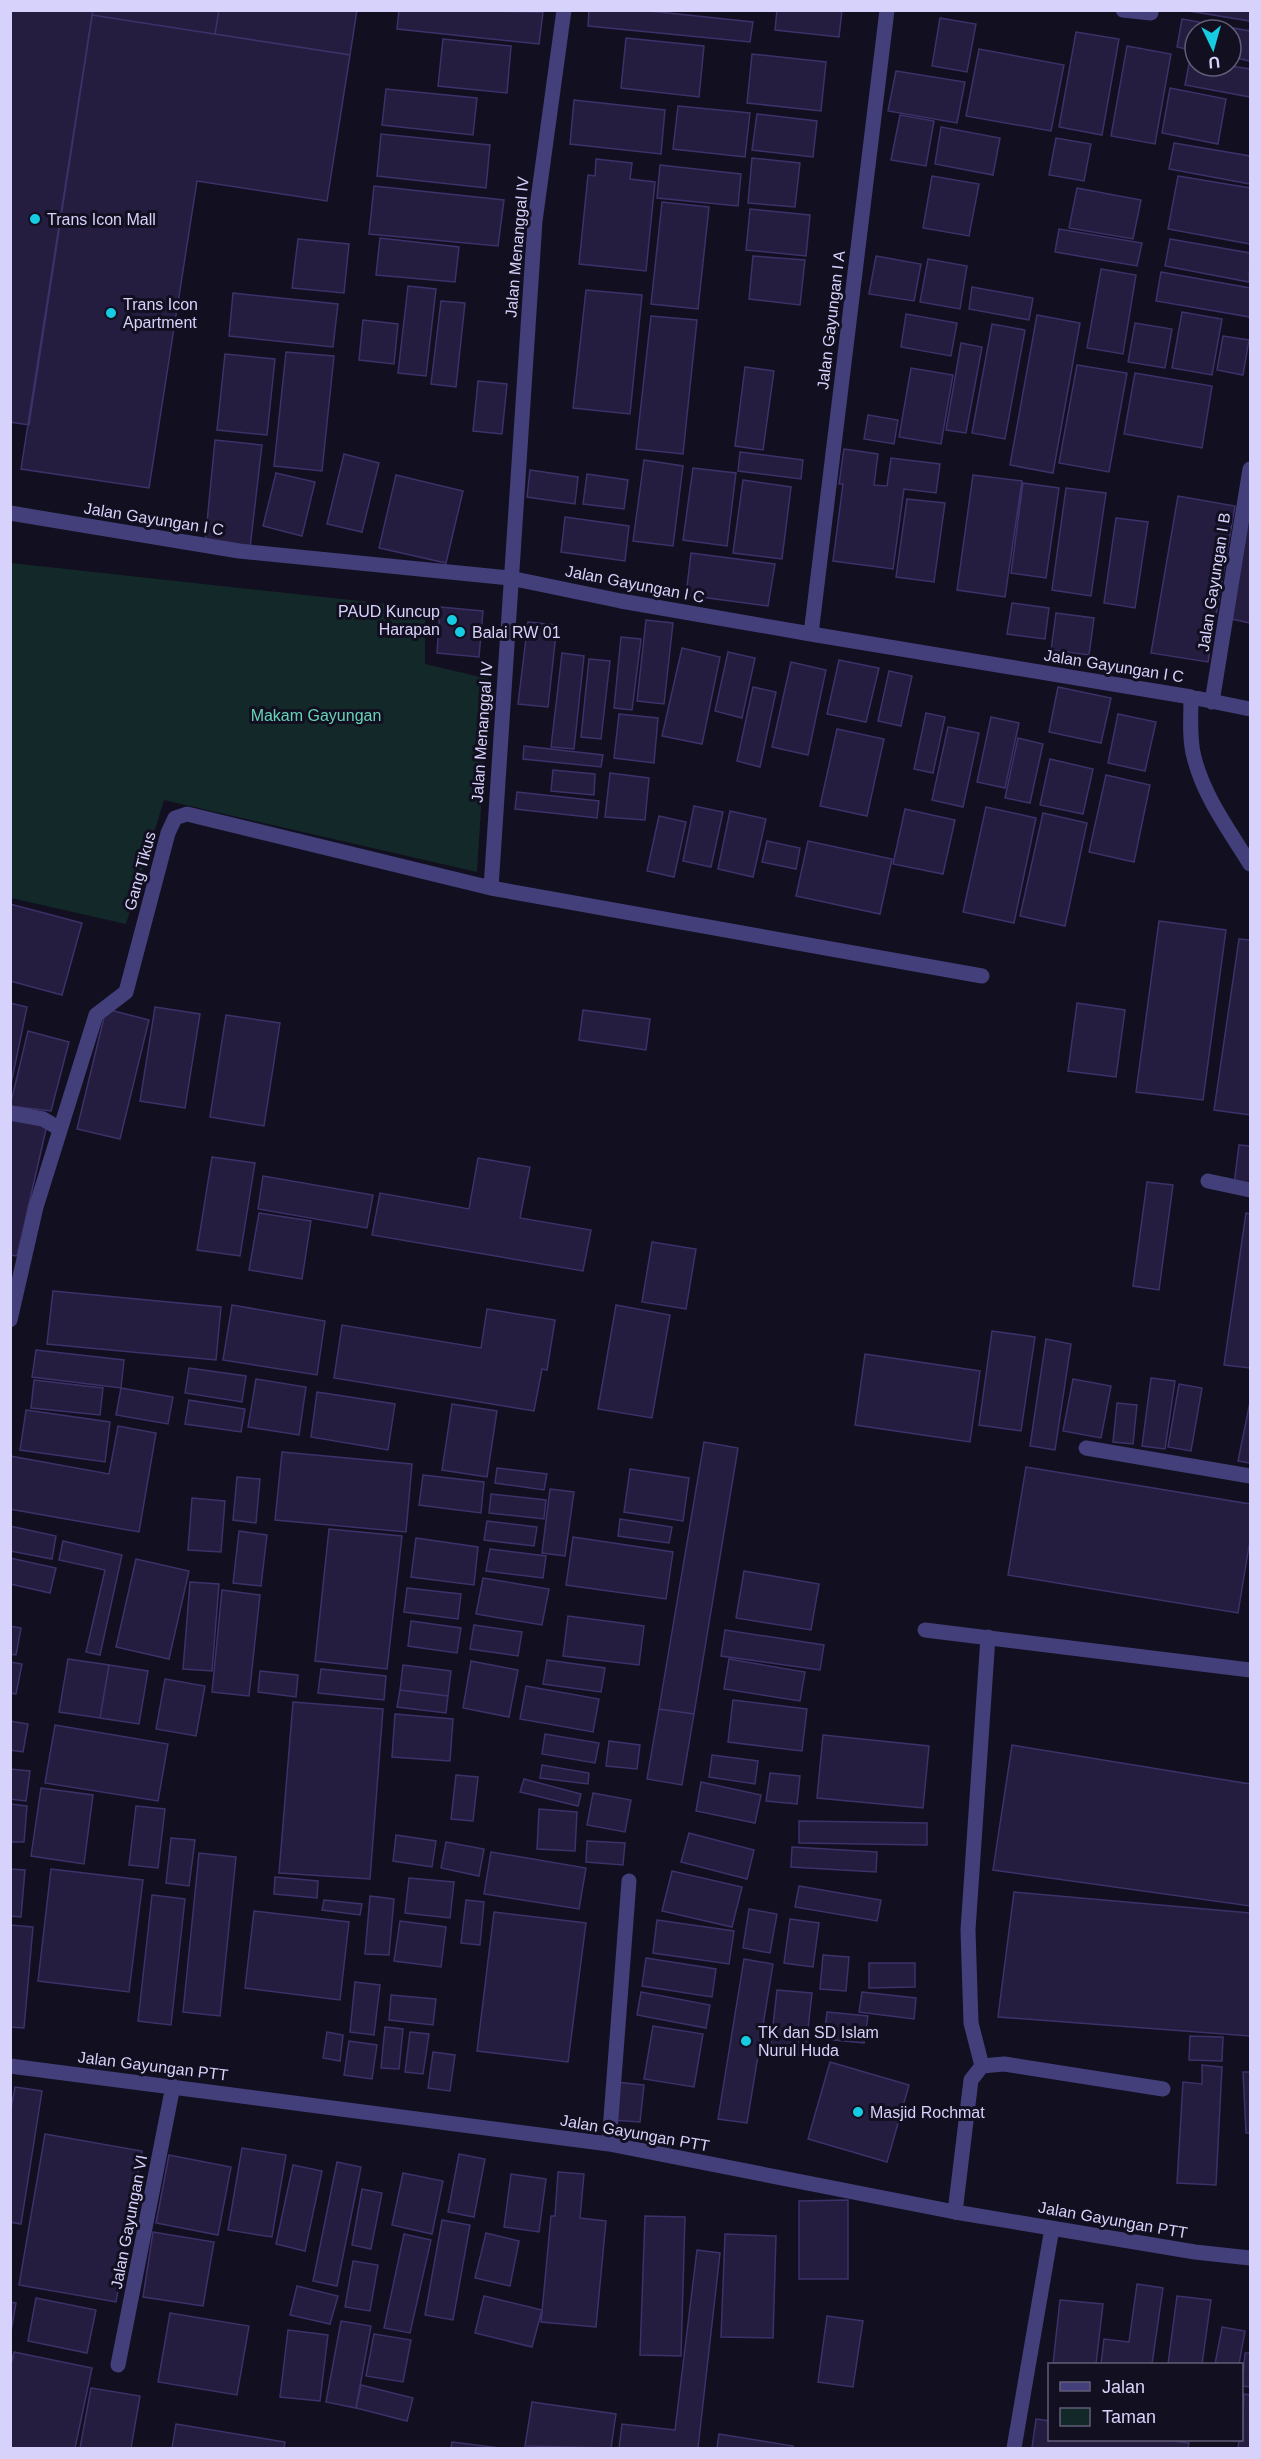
<svg xmlns="http://www.w3.org/2000/svg" width="1261" height="2459" font-family="Arial,sans-serif">
	<style>
		.green { fill: #132929 }
		.building { fill: #241d3f; stroke: #3d3169; stroke-width: 1.5 }
		.lines { fill: none; stroke-linecap: round; stroke-linejoin: round }
		.lane { stroke: #423f7a; stroke-width: 15 }
		.street { stroke: #423f7a; stroke-width: 15 }
		.poi-dot { fill: #16cce3; stroke: #120f20; stroke-width: 2 }
		.labels { text-anchor: middle; dominant-baseline: central; stroke-width: 6; stroke-linejoin: round; paint-order: stroke }
		.poi-label { font-size: 16px; fill: #d7d2fb; stroke: #120f20; text-anchor: start }
		.street-label { font-size: 16px; fill: #d7d2fb; stroke: #120f20 }
		.park-label { font-size: 16px; fill: #66d3b9; stroke: #120f20 }
	</style>
	<rect width="100%" height="100%" fill="#120f20"/>
	<!-- green -->
	<path class="green" d="M11 563 425 608V664L489 679 477 872 164 800 126 924 11 898Z"/>
	<!-- building -->
	<path class="building" d="M10 10H93L29 425 10 422Z
		M93 10H357L327 201 197 181 149 488 21 469Z
		M219 10H357L350 55 215 34Z
		M399 10 543 12 539 44 397 29Z
		M589 10H640L753 22 750 42 588 26Z
		M777 10H842L839 37 775 30Z
		M1250 10V21L1189 11V10Z
		M92 15 350 55 327 201 197 181 149 488 21 469Z
		M940 18 976 24 967 72 932 66Z
		M1182 19 1250 31V61L1231 57V30H1195V51L1177 47Z
		M1076 32 1119 39 1102 135 1059 127Z
		M626 38 704 46 699 97 621 88Z
		M443 39 511 46 507 93 438 86Z
		M1127 46 1171 54 1155 144 1111 136Z
		M979 49 1064 65 1051 131 966 116Z
		M752 54 826 62 821 111 747 103Z
		M1190 59 1195 60V66H1231L1250 69V97L1185 85Z
		M896 71 965 82 957 123 888 111Z
		M1170 88 1226 99 1218 144 1162 133Z
		M386 89 477 98 473 135 382 125Z
		M574 100 665 110 661 154 570 144Z
		M678 106 750 113 745 157 673 149Z
		M757 114 817 121 813 157 752 150Z
		M900 115 934 121 926 166 891 160Z
		M941 127 1000 138 993 175 935 164Z
		M381 134 490 145 486 188 377 176Z
		M1056 138 1091 144 1084 181 1049 175Z
		M1174 143 1250 156V184L1169 169Z
		M752 158 800 163 795 207 748 203Z
		M596 159 632 163 630 179 655 182 646 271 579 264 588 175 595 176Z
		M660 165 741 174 738 206 657 198Z
		M932 176 979 184 969 236 923 228Z
		M1178 176 1250 188V244L1168 229Z
		M374 186 504 200 498 246 369 234Z
		M1077 188 1141 200 1133 239 1069 228Z
		M662 202 709 207 698 309 651 304Z
		M750 209 810 215 806 256 746 250Z
		M1059 229 1142 243 1137 266 1055 252Z
		M380 238 459 247 455 282 376 275Z
		M298 239 349 244 344 293 292 288Z
		M1170 239 1250 253 1249 282 1165 266Z
		M753 256 805 260 800 305 749 299Z
		M876 256 921 264 914 301 869 294Z
		M928 259 967 266 960 309 920 302Z
		M1101 269 1136 275 1123 354 1087 348Z
		M1161 272 1250 288V317L1156 301Z
		M408 286 436 289 426 376 398 373Z
		M972 287 1033 298 1029 320 969 309Z
		M586 290 642 295 630 414 573 408Z
		M233 293 338 304 333 347 229 336Z
		M441 301 465 303 456 387 431 384Z
		M1182 312 1222 319 1212 375 1172 368Z
		M906 314 957 323 951 356 901 347Z
		M1037 315 1080 323 1053 473 1010 465Z
		M651 316 697 320 683 454 636 449Z
		M363 320 398 324 394 364 359 360Z
		M1135 323 1172 329 1165 368 1128 362Z
		M992 324 1025 330 1005 439 972 433Z
		M1223 336 1249 340 1243 375 1217 370Z
		M961 343 982 347 966 433 946 430Z
		M286 352 334 356 322 471 274 466Z
		M225 354 275 359 267 435 217 430Z
		M1077 365 1127 373 1109 472 1059 463Z
		M745 367 774 371 763 450 735 446Z
		M911 368 953 375 941 444 899 437Z
		M1135 373 1212 386 1202 448 1124 434Z
		M478 381 507 384 502 434 473 431Z
		M868 415 898 420 894 444 864 439Z
		M215 440 262 445 250 548 205 543Z
		M844 449 878 454 874 485 887 486 891 458 940 464 936 493 904 489 893 569 833 561 843 484H839Z
		M740 452 803 460 801 479 738 471Z
		M344 454 379 463 362 532 327 524Z
		M644 460 683 466 673 546 633 541Z
		M693 468 736 473 727 546 683 540Z
		M530 470 578 477 575 504 527 497Z
		M276 473 315 482 302 536 263 526Z
		M587 474 628 480 624 509 583 504Z
		M396 475 463 491 446 563 379 548Z
		M973 475 1022 481 1005 597 957 590Z
		M743 480 791 487 782 559 733 553Z
		M1023 483 1059 488 1046 578 1011 573Z
		M1066 488 1106 493 1091 596 1052 590Z
		M1178 496 1235 506 1208 662 1151 653Z
		M907 499 945 503 934 582 896 577Z
		M1250 502V623L1231 619Z
		M565 517 629 526 625 561 561 552Z
		M1116 518 1148 522 1135 608 1104 603Z
		M691 553 775 564 768 606 686 595Z
		M1012 603 1049 608 1045 639 1007 634Z
		M440 607 483 611 479 657 437 653Z
		M1056 613 1094 618 1089 655 1051 650Z
		M646 620 673 623 664 704 637 701Z
		M528 622 557 625 548 707 518 704Z
		M621 637 641 639 632 710 614 708Z
		M682 648 720 657 702 744 662 736Z
		M728 652 755 658 742 718 715 711Z
		M562 653 584 656 574 749 551 747Z
		M589 659 610 661 601 739 581 737Z
		M839 660 879 668 866 722 827 714Z
		M791 662 826 670 808 755 772 747Z
		M889 671 912 676 901 726 878 721Z
		M753 687 776 692 760 767 737 761Z
		M1058 687 1111 698 1101 743 1049 732Z
		M926 713 945 717 933 773 914 769Z
		M619 714 658 718 654 763 614 758Z
		M1118 714 1156 722 1145 771 1108 763Z
		M991 717 1019 723 1005 788 977 782Z
		M948 727 979 733 963 807 932 800Z
		M837 729 884 739 867 816 820 806Z
		M1018 738 1043 744 1030 803 1005 798Z
		M524 746 603 755 601 767 523 759Z
		M1050 759 1093 769 1083 814 1040 805Z
		M553 770 595 774 594 795 551 791Z
		M610 773 649 778 645 820 605 817Z
		M1106 775 1150 785 1134 862 1089 852Z
		M517 792 599 801 597 818 515 809Z
		M694 806 723 812 711 867 683 861Z
		M986 807 1036 818 1014 923 963 912Z
		M905 809 955 820 943 874 893 864Z
		M730 811 766 819 753 877 718 869Z
		M1043 813 1087 823 1065 926 1020 916Z
		M659 816 686 822 674 877 647 871Z
		M767 841 800 848 796 869 762 862Z
		M808 841 892 859 880 914 796 896Z
		M10 904 82 923 62 995 10 981Z
		M1159 921 1226 930 1203 1100 1136 1092Z
		M1239 939 1250 940V1115L1214 1110Z
		M10 1003 27 1007 10 1089Z
		M1077 1003 1125 1010 1116 1077 1068 1071Z
		M155 1007 200 1014 185 1108 140 1101Z
		M106 1009 149 1020 120 1139 77 1129Z
		M583 1010 650 1019 646 1050 579 1040Z
		M226 1015 280 1023 264 1126 210 1117Z
		M28 1031 69 1042 51 1111 10 1106Z
		M10 1117 47 1125 17 1256 10 1255Z
		M1239 1145 1250 1146V1186L1234 1184Z
		M212 1157 255 1163 240 1256 197 1250Z
		M478 1158 530 1167 520 1218 591 1230 583 1271 372 1235 380 1193 469 1209Z
		M263 1176 373 1195 367 1228 258 1209Z
		M1147 1182 1173 1185 1159 1290 1133 1286Z
		M259 1213 311 1221 302 1279 249 1270Z
		M1246 1213 1250 1214V1368L1224 1365Z
		M652 1242 696 1249 686 1309 642 1302Z
		M53 1291 221 1307 216 1360 47 1344Z
		M232 1305 325 1321 317 1375 223 1360Z
		M616 1305 670 1315 652 1418 598 1409Z
		M487 1309 555 1320 547 1370 542 1369 534 1411 334 1378 342 1325 481 1348Z
		M992 1331 1035 1337 1021 1431 979 1425Z
		M1046 1339 1071 1344 1055 1450 1030 1446Z
		M36 1350 124 1360 121 1388 32 1377Z
		M865 1354 980 1371 970 1442 855 1425Z
		M189 1368 246 1376 242 1402 185 1393Z
		M1151 1378 1175 1381 1165 1449 1142 1446Z
		M256 1379 306 1387 299 1435 248 1427Z
		M1073 1379 1111 1386 1101 1438 1063 1431Z
		M34 1380 103 1388 100 1415 31 1408Z
		M1179 1384 1202 1388 1191 1451 1168 1447Z
		M121 1388 173 1397 168 1424 116 1415Z
		M317 1392 395 1404 388 1450 311 1437Z
		M189 1400 245 1409 241 1432 185 1424Z
		M1250 1402V1463L1238 1461Z
		M1117 1403 1137 1405 1133 1444 1113 1442Z
		M452 1404 497 1411 487 1477 442 1470Z
		M26 1410 110 1422 105 1462 20 1450Z
		M118 1426 156 1433 139 1532 10 1509V1456L109 1474Z
		M704 1442 738 1448 694 1714 659 1709Z
		M282 1452 412 1464 406 1532 275 1520Z
		M1026 1467 1250 1504V1540L1238 1613 1008 1575Z
		M497 1468 547 1474 544 1490 495 1483Z
		M630 1469 689 1478 683 1521 624 1512Z
		M423 1475 484 1482 481 1513 419 1505Z
		M237 1477 260 1479 256 1523 233 1520Z
		M550 1489 574 1492 565 1556 542 1553Z
		M491 1494 546 1500 544 1519 489 1513Z
		M192 1498 225 1501 221 1552 188 1550Z
		M620 1519 672 1527 669 1543 618 1536Z
		M487 1521 537 1527 534 1546 484 1540Z
		M10 1526 56 1536 52 1559 10 1551Z
		M329 1529 402 1536 387 1669 315 1661Z
		M239 1531 267 1535 261 1586 233 1583Z
		M573 1537 673 1552 666 1599 566 1585Z
		M416 1538 478 1547 474 1585 411 1577Z
		M63 1541 122 1555 100 1655 86 1652 105 1570 59 1560Z
		M490 1549 546 1556 543 1578 486 1571Z
		M10 1558 56 1568 50 1593 10 1584Z
		M136 1559 189 1571 169 1659 116 1647Z
		M744 1571 819 1584 811 1630 736 1618Z
		M483 1578 549 1589 542 1625 476 1614Z
		M190 1582 219 1584 212 1671 183 1669Z
		M407 1588 461 1594 458 1619 404 1612Z
		M222 1590 260 1595 249 1696 212 1692Z
		M568 1616 644 1626 639 1665 563 1656Z
		M411 1621 461 1628 457 1653 408 1646Z
		M474 1625 522 1632 518 1656 470 1649Z
		M10 1626 21 1628 16 1655 10 1654Z
		M725 1630 824 1645 820 1670 721 1656Z
		M68 1659 109 1665 100 1718 59 1712Z
		M729 1659 805 1672 800 1701 724 1689Z
		M547 1660 605 1668 601 1692 543 1684Z
		M471 1661 518 1670 509 1717 463 1708Z
		M10 1662 22 1664 16 1694 10 1693Z
		M109 1665 148 1671 139 1724 100 1718Z
		M403 1665 451 1671 448 1696 400 1690Z
		M321 1669 386 1676 384 1700 318 1693Z
		M260 1671 298 1675 296 1697 258 1692Z
		M165 1679 205 1686 196 1736 156 1729Z
		M526 1686 599 1699 593 1732 520 1719Z
		M400 1690 448 1696 446 1713 397 1707Z
		M733 1700 807 1709 802 1751 728 1742Z
		M293 1702 383 1709 370 1879 279 1873Z
		M659 1709 694 1714 682 1785 647 1779Z
		M395 1714 453 1719 450 1761 392 1757Z
		M10 1721 28 1724 23 1752 10 1750Z
		M55 1725 168 1744 158 1801 45 1783Z
		M545 1734 599 1743 595 1763 542 1754Z
		M823 1735 929 1746 923 1808 817 1798Z
		M609 1741 640 1745 637 1769 606 1766Z
		M1012 1745 1250 1784V1906L993 1870Z
		M712 1755 758 1761 755 1784 709 1777Z
		M542 1765 589 1773 588 1784 540 1778Z
		M10 1769 30 1771 26 1801 10 1799Z
		M770 1773 800 1776 797 1804 766 1801Z
		M456 1775 478 1777 473 1821 451 1819Z
		M524 1779 581 1794 578 1806 520 1792Z
		M701 1782 761 1795 755 1823 696 1811Z
		M41 1788 93 1795 84 1864 31 1856Z
		M593 1793 631 1800 625 1832 587 1825Z
		M10 1804 27 1806 24 1842H10Z
		M136 1806 165 1809 158 1868 129 1865Z
		M539 1809 577 1812 575 1851 537 1849Z
		M799 1821 927 1823V1845L799 1843Z
		M689 1833 754 1850 747 1879 681 1862Z
		M396 1835 436 1841 432 1867 393 1861Z
		M171 1838 195 1840 189 1886 166 1883Z
		M587 1841 625 1843 623 1865 586 1862Z
		M446 1842 484 1849 479 1876 441 1868Z
		M792 1847 877 1852 876 1872 791 1867Z
		M491 1852 586 1868 579 1909 484 1894Z
		M199 1853 236 1857 220 2016 183 2012Z
		M10 1869 25 1870 21 1917 10 1916Z
		M51 1869 143 1880 129 1992 38 1981Z
		M672 1871 742 1887 732 1927 662 1911Z
		M275 1877 318 1881 317 1898 274 1894Z
		M409 1878 454 1882 450 1918 405 1913Z
		M799 1886 881 1900 877 1921 795 1907Z
		M1014 1892 1250 1913V2036L998 2017Z
		M152 1895 185 1899 171 2025 138 2021Z
		M370 1896 394 1899 389 1955 365 1954Z
		M324 1900 362 1904 360 1915 322 1910Z
		M466 1900 484 1902 480 1945 461 1943Z
		M749 1909 777 1914 770 1953 743 1948Z
		M254 1911 349 1922 340 2000 245 1988Z
		M494 1912 586 1923 568 2062 477 2051Z
		M790 1919 819 1923 813 1967 784 1963Z
		M657 1920 734 1931 729 1964 653 1953Z
		M400 1921 446 1927 441 1967 394 1961Z
		M10 1925 33 1927 24 2028 10 2027Z
		M823 1955 849 1957 846 1991 820 1989Z
		M646 1958 716 1969 712 1997 642 1986Z
		M744 1959 773 1964 747 2123 718 2119Z
		M869 1963H915V1987L869 1988Z
		M355 1982 380 1985 374 2035 350 2032Z
		M777 1990 812 1993 805 2056 770 2052Z
		M641 1992 710 2005 706 2028 637 2015Z
		M862 1992 916 1998 914 2019 859 2012Z
		M391 1995 436 1999 433 2025 389 2020Z
		M827 2012 868 2016 864 2043 824 2039Z
		M653 2026 703 2034 694 2087 644 2079Z
		M385 2027 403 2029 399 2069 381 2068Z
		M327 2032 343 2035 340 2061 323 2058Z
		M410 2032 429 2034 423 2074 405 2072Z
		M1190 2036 1223 2037 1222 2061 1189 2060Z
		M349 2041 377 2045 372 2079 344 2075Z
		M433 2052 455 2055 450 2091 428 2088Z
		M830 2062 909 2085 887 2162 808 2139Z
		M1202 2065 1222 2067 1216 2185 1177 2183 1183 2082 1202 2084Z
		M1243 2072H1250V2133H1246Z
		M616 2082 644 2085 640 2122 612 2120Z
		M15 2087 42 2091 21 2224 10 2222V2114Z
		M45 2134 142 2151 116 2302 19 2285Z
		M242 2148 286 2155 272 2237 228 2230Z
		M459 2154 485 2159 474 2217 448 2212Z
		M169 2155 231 2167 218 2235 156 2223Z
		M337 2162 361 2167 337 2286 313 2281Z
		M293 2165 322 2171 305 2251 276 2244Z
		M558 2172 584 2174 580 2218 606 2221 596 2327 541 2322 551 2216H555Z
		M403 2173 443 2181 432 2234 392 2225Z
		M511 2174 546 2179 539 2232 504 2227Z
		M362 2189 382 2193 371 2249 352 2245Z
		M848 2200V2279H799V2201Z
		M645 2216 685 2217 681 2356 640 2355Z
		M442 2220 470 2225 453 2320 425 2315Z
		M153 2232 214 2242 203 2306 143 2297Z
		M486 2233 519 2241 510 2286 475 2278Z
		M404 2234 431 2240 410 2333 384 2328Z
		M725 2234 776 2236 773 2338 721 2337Z
		M697 2250 720 2253 698 2448H619L622 2424 675 2430Z
		M353 2261 378 2265 370 2311 345 2307Z
		M1137 2284 1163 2288 1152 2364H1101L1104 2339 1129 2342Z
		M297 2286 338 2296 330 2324 290 2315Z
		M484 2296 542 2310 532 2347 475 2333Z
		M1177 2296 1211 2300 1202 2364H1168Z
		M36 2298 96 2310 87 2353 28 2341Z
		M1060 2300 1103 2304 1096 2364H1053Z
		M10 2302 16 2303 10 2337Z
		M170 2313 249 2326 237 2395 158 2382Z
		M827 2316 863 2321 853 2387 818 2382Z
		M341 2321 371 2326 356 2408 326 2402Z
		M1222 2327 1245 2331 1239 2364H1215Z
		M288 2330 328 2335 320 2401 280 2397Z
		M374 2334 411 2340 403 2382 366 2376Z
		M14 2352 92 2368 75 2448H10V2369Z
		M1245 2353H1250V2387L1242 2386Z
		M361 2385 413 2398 407 2421 356 2408Z
		M91 2388 140 2396 131 2448H80Z
		M1244 2394 1250 2395V2448H1238L1239 2440H1242Z
		M532 2402 616 2414 611 2448 525 2446Z
		M1036 2419 1050 2421V2440H1167L1189 2443 1188 2448H1032Z
		M176 2424 285 2442 284 2448H172Z
		M719 2434 793 2446 792 2448H717Z
		M452 2442 500 2448H451Z"/>
	<g class="lines">
		<!-- lane -->
		<path class="lane" d="M982 2066 971 2023 968 1930 988 1637
			M955 2212 971 2080 982 2066 1004 2064 1163 2089"/>
		<!-- street -->
		<path class="street" d="M564 10 535 221 491 888 982 976
			M1123 10 1151 13
			M10 513 239 551 510 578 621 601 811 634 1191 697 1250 709
			M811 634 887 10
			M1191 697C1191 716 1189 739 1194 757 1204 797 1229 830 1250 864
			M1212 702 1250 469
			M10 1113 43 1119 60 1129
			M1208 1181 1250 1190
			M10 1320 36 1207 96 1015 126 992 168 833 175 818 187 814 491 888
			M1086 1448 1250 1476
			M925 1630 1250 1670
			M10 2066 609 2144 955 2212 1195 2252 1250 2258
			M609 2144 629 1881
			M118 2365 173 2086
			M1014 2448 1052 2228"/>
	</g>
	<!-- markers -->
	<g class="poi-dot">
		<circle cx="35" cy="219" r="6"/>
		<circle cx="111" cy="313" r="6"/>
		<circle cx="452" cy="620" r="6"/>
		<circle cx="460" cy="632" r="6"/>
		<circle cx="746" cy="2041" r="6"/>
		<circle cx="858" cy="2112" r="6"/>
	</g>
	<g class="labels">
		<!-- poi labels -->
		<g class="poi-label">
			<text x="47" y="219">Trans Icon Mall</text>
			<text x="123" y="304">Trans Icon<tspan x="123" dy="18">Apartment</tspan></text>
			<text x="440" y="611" text-anchor="end">PAUD Kuncup<tspan x="440" dy="18">Harapan</tspan></text>
			<text x="472" y="632">Balai RW 01</text>
			<text x="758" y="2032">TK dan SD Islam<tspan x="758" dy="18">Nurul Huda</tspan></text>
			<text x="870" y="2112">Masjid Rochmat</text>
		</g>
		<!-- street labels -->
		<g class="street-label">
			<text transform="translate(517 247) rotate(-85)">Jalan Menanggal IV</text>
			<text transform="translate(831 320) rotate(-83)">Jalan Gayungan I A</text>
			<text transform="translate(154 519) rotate(9)">Jalan Gayungan I C</text>
			<text transform="translate(1214 582) rotate(-81)">Jalan Gayungan I B</text>
			<text transform="translate(635 584) rotate(11)">Jalan Gayungan I C</text>
			<text transform="translate(1114 666) rotate(9)">Jalan Gayungan I C</text>
			<text transform="translate(482 732) rotate(-86)">Jalan Menanggal IV</text>
			<text transform="translate(140 871) rotate(-75)">Gang Tikus</text>
			<text transform="translate(153 2066) rotate(7)">Jalan Gayungan PTT</text>
			<text transform="translate(635 2133) rotate(10)">Jalan Gayungan PTT</text>
			<text transform="translate(1113 2220) rotate(10)">Jalan Gayungan PTT</text>
			<text transform="translate(129 2222) rotate(-79)">Jalan Gayungan VI</text>
		</g>
		<!-- park labels -->
		<g class="park-label">
			<text x="316" y="715">Makam Gayungan</text>
		</g>
	</g>
	<!-- border -->
	<rect width="1261" height="2459" fill="none" stroke="#d7d2fb" stroke-width="24"/>
	<!-- legend -->
	<rect x="1048" y="2363" width="195" height="78" fill="#120f20" stroke="#615d78" stroke-width="1.5"/>
	<rect x="1060" y="2382" width="30" height="9" fill="#423f7a" stroke="#615d78" stroke-width="1.5"/>
	<text x="1102" y="2393" font-size="18" fill="#d7d2fb">Jalan</text>
	<rect x="1060" y="2408" width="30" height="18" fill="#132929" stroke="#615d78" stroke-width="1.5"/>
	<text x="1102" y="2423" font-size="18" fill="#d7d2fb">Taman</text>
	<!-- north arrow -->
	<g transform="translate(1213 48) rotate(175)"><circle r="28" fill="#120f20" stroke="#615d78" stroke-width="1.5"/>
	<path d="M0-4.5L10 22L0 15L-10 22Z" fill="#16cce3"/>
	<text y="-9" font-size="16" font-weight="bold" text-anchor="middle" fill="#d7d2fb">U</text>
	</g>
</svg>
